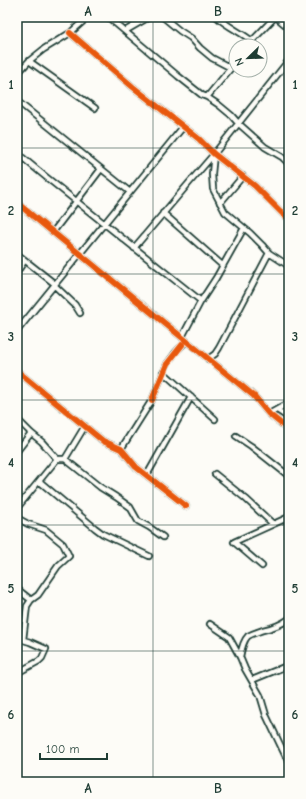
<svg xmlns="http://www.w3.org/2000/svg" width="306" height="799" font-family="'Comic Neue',sans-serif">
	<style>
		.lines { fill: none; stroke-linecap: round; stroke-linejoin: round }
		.minor-casing { stroke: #1f3d34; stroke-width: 8 }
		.minor { stroke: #fdfcf7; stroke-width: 4.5 }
		.cycleway-casing { stroke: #fdfcf7; stroke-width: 8 }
		.cycleway { stroke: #e8590c; stroke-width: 6 }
		.grid { fill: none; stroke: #1f3d34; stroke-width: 1; stroke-opacity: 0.55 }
		.neatline { fill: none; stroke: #1f3d34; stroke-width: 1.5 }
		.grid-label { font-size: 13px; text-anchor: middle; font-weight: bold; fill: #1f3d34 }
	</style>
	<rect width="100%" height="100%" fill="#fdfcf7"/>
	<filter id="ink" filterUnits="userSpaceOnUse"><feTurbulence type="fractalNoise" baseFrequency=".025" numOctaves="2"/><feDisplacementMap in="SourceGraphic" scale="8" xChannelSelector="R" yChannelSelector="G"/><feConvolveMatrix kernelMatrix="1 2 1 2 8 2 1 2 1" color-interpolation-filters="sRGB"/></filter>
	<g filter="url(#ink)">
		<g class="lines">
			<defs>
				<path id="minor" d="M108 17 178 76 202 95 207 97 219 105 231 115 238 123 265 147 282 157 289 164
					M163 17 180 31 191 38 200 48 212 58 231 68 236 63
					M217 17C228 27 241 32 252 41
					M276 17 289 28
					M125 31 149 17
					M70 33 133 87 199 139 214 154 255 186 285 216
					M251 46 253 42 252 41 275 17
					M29 61 95 108
					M17 74 29 61 44 49 70 33 88 17
					M207 97 231 68
					M17 101 130 192
					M17 153 46 177 201 301
					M214 154 212 174 213 189 225 212 250 233 262 245 269 253 289 266
					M17 203 254 396 269 414 289 430
					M220 203 243 176
					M163 213 222 265
					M53 232 101 169
					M134 248 189 183 214 154 289 60
					M17 254 55 284
					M17 272 25 260
					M54 285 75 305 80 313
					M17 331 183 127
					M182 337 201 301 216 278 244 228
					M208 359 215 354 219 348 269 253
					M17 371 103 441 121 449 136 467 186 506
					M163 372 215 419
					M277 410 289 418
					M269 414 285 405 289 401
					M17 419 31 433 42 442 57 459
					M236 436 251 446 289 476
					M121 449 152 400 167 364 176 352 186 341
					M17 451 31 433
					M65 459 100 487 116 497 130 507 138 521 149 527 163 537
					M215 474 246 499 273 524
					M147 475 191 397
					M39 481 95 528 103 534 149 556
					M17 508 57 459H65L85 426
					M17 518 28 524 46 530 63 544 69 556 58 566 38 595 31 600 27 606 23 640
					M262 566 234 542 289 517
					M17 589 31 600
					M210 624 229 637 240 657 245 669 260 695 266 715 287 759 289 761
					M17 638 30 642 46 649 42 658 39 661 17 673
					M240 657C241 651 244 640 248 636 253 633 258 632 263 630 272 628 281 625 289 619
					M252 680 289 665"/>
			</defs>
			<!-- minor casing -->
			<use href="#minor" class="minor-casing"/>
			<!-- minor -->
			<use href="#minor" class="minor"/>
			<defs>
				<path id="cycleway" d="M70 33 133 87 199 139 214 154 255 186 285 216
					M17 203 254 396 269 414 289 430
					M17 371 103 441 121 449 136 467 186 506
					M152 400 167 364 182 345"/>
			</defs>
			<!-- cycleway casing -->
			<use href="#cycleway" class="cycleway-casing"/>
			<!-- cycleway -->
			<use href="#cycleway" class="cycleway"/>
		</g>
	</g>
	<!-- grid -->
	<path class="grid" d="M153 17V782M17 148H289M17 274H289M17 400H289M17 525H289M17 651H289"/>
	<!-- margin -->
	<rect width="306" height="799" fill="none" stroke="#fdfcf7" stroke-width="44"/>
	<!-- north arrow -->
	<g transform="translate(248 58) rotate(247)"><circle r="19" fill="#fdfcf7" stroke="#a4b0a9"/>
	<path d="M0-3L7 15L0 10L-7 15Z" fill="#1f3d34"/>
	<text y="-6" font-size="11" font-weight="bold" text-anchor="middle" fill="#1f3d34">N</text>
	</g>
	<!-- scale -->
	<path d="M40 753v6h67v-6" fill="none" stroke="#1f3d34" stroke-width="2"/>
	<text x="46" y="753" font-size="12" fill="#1f3d34" stroke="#fdfcf7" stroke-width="3" paint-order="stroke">100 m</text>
	<rect x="22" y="22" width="262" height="755" class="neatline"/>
	<g class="grid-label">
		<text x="88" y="16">A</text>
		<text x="218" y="16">B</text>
		<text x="11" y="89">1</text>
		<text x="295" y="89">1</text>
		<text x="11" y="215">2</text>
		<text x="295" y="215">2</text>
		<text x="11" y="341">3</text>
		<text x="295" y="341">3</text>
		<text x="11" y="467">4</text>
		<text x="295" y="467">4</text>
		<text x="11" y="593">5</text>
		<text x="295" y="593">5</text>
		<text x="11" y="719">6</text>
		<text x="295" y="719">6</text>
		<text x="88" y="793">A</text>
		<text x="218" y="793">B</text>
	</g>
</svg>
